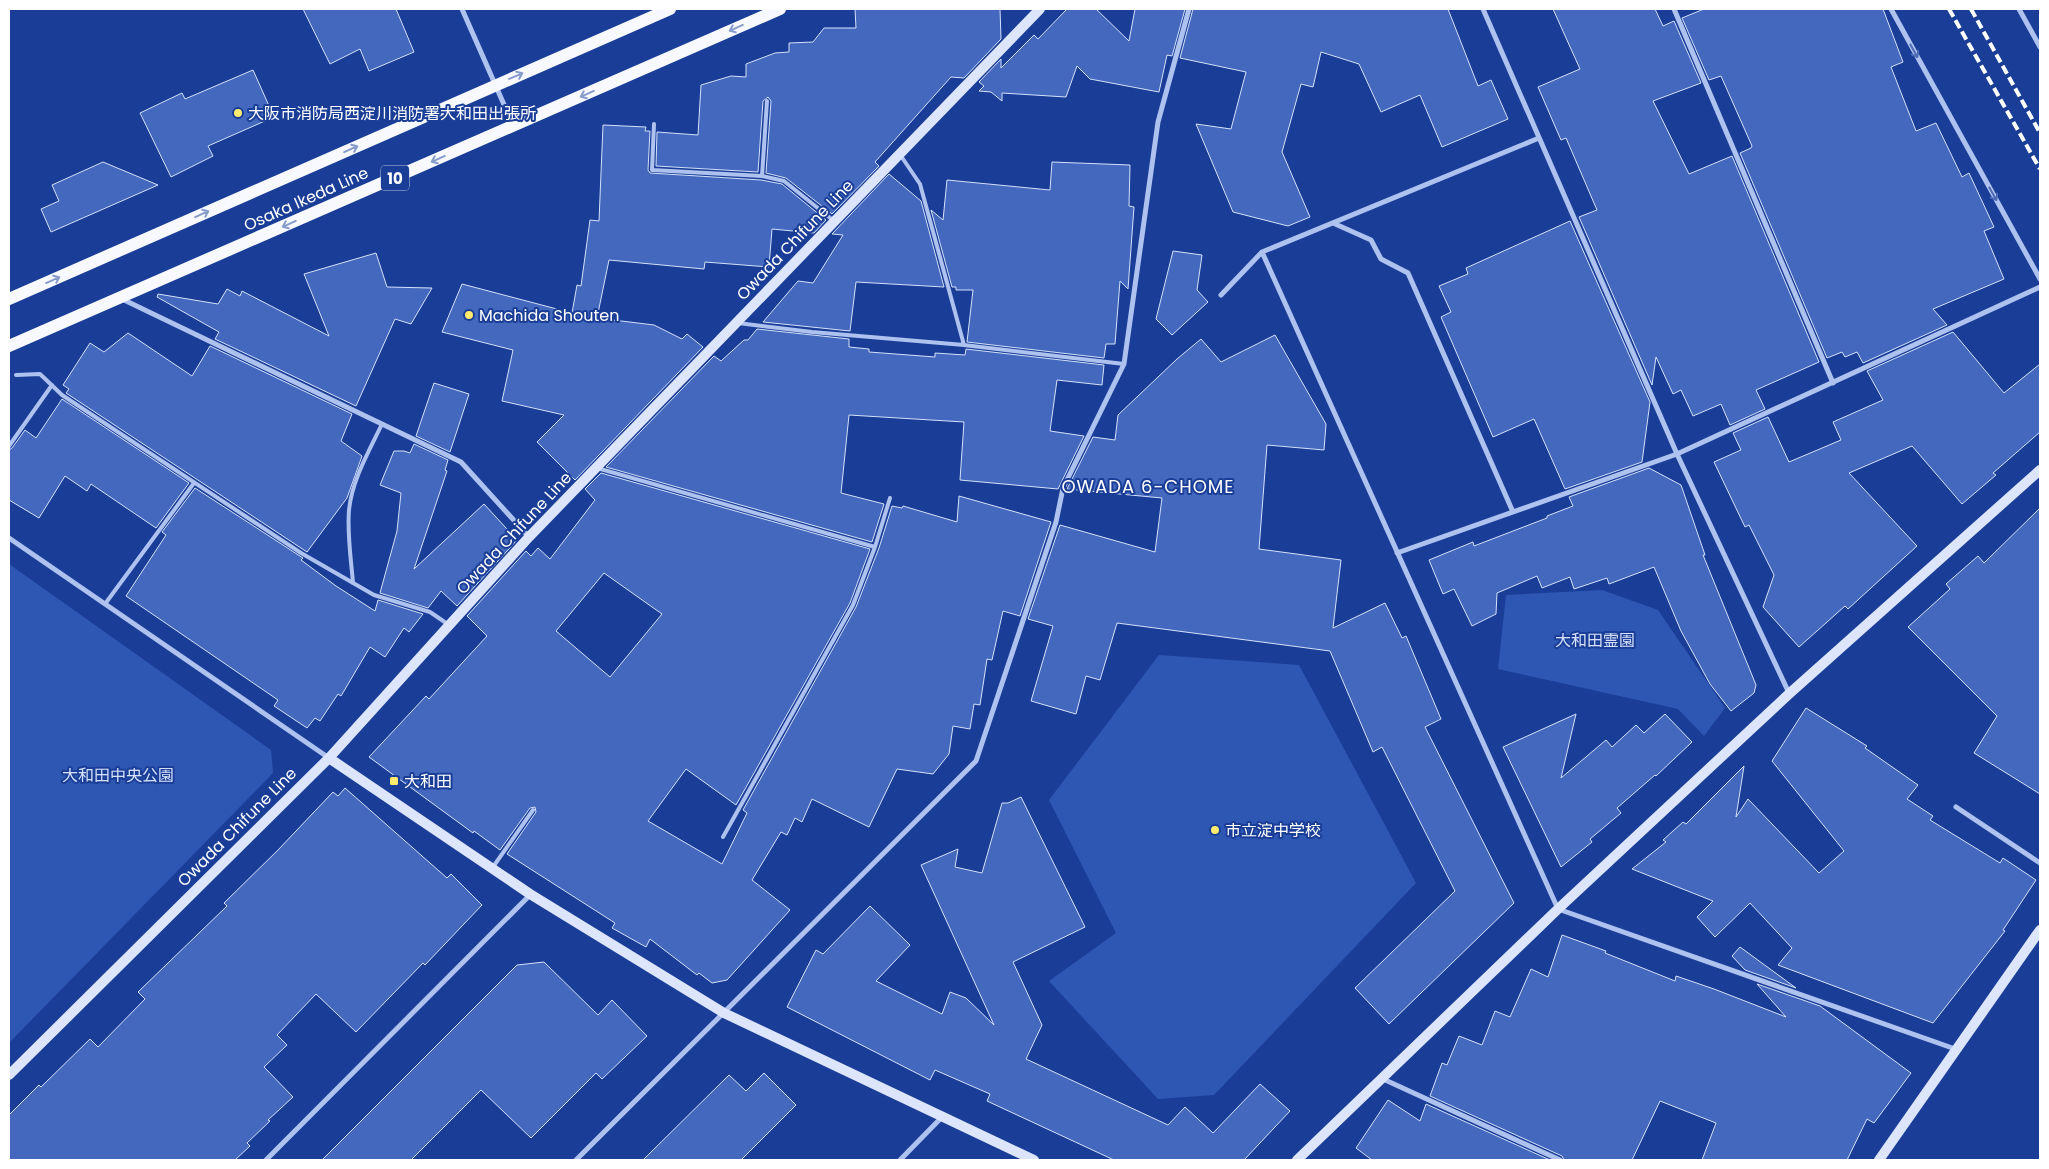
<svg xmlns="http://www.w3.org/2000/svg" width="2049" height="1169" font-family="Poppins,'Noto Sans JP',sans-serif">
	<style>
		.green { fill: #2e57b4 }
		.building { fill: #4368be; stroke: #d5e1fb; fill-rule: evenodd }
		.lines { fill: none; stroke-linecap: round; stroke-linejoin: round }
		.lane { stroke: #aec2f0; stroke-width: 4 }
		.street { stroke: #aec2f0; stroke-width: 5 }
		.secondary { stroke: #dce5fb; stroke-width: 10 }
		.primary { stroke: #f7f9ff; stroke-width: 12 }
		.rail { stroke: #fff; stroke-width: 4; stroke-dasharray: 9 4; stroke-linecap: butt }
		.oneway { stroke: #889ccb }
		.oneway2 { stroke: #4e6cb6 }
		.poi-dot { fill: #ffeb6d; stroke: #1a3e97; stroke-width: 2 }
		.labels { text-anchor: middle; dominant-baseline: central; stroke-width: 4; stroke-linejoin: round; paint-order: stroke }
		.shield { fill: #1a3e97; stroke: #bac5e0; stroke-width: 1 }
		.shield-label { font-size: 15px; font-weight: bold; fill: #fff }
		.poi-label { font-size: 16px; fill: #fff; stroke: #1a3e97; text-anchor: start }
		.street-label { font-size: 16px; fill: #fff; stroke: #1a3e97 }
		.park-label { font-size: 16px; fill: #d5e1fb; stroke: #1a3e97 }
		.neighbourhood-label { font-size: 18px; letter-spacing: 1px; fill: #fff; stroke: #1a3e97 }
	</style>
	<rect width="100%" height="100%" fill="#1a3e97"/>
	<!-- green -->
	<path class="green" d="M9 564 271 750 273 773 9 1043Z
		M1602 590 1658 610 1725 708 1704 736 1678 709 1498 669 1506 595Z
		M1159 655 1299 665 1416 883 1214 1095 1158 1099 1049 981 1116 933 1049 800Z"/>
	<!-- building -->
	<path class="building" d="M303 9H396L414 52 369 71 360 49 330 64Z
		M855 9H1000L1001 39 964 78 951 77 875 162 879 166 832 214 786 178 766 173 771 101 768 97 763 101 758 172 656 166 657 132 698 135 701 85 731 76 746 77V64L775 53 789 52V43L813 42 824 28H856Z
		M1067 9H1096L1129 41 1135 9H1185L1172 56 1167 55 1159 92 1090 79 1077 66 1066 97 1002 93V101L991 92 979 91 984 86 979 82 1001 59V68L1034 35 1038 39Z
		M1193 9H1448L1478 86 1491 80 1508 119 1442 147 1420 95 1381 112 1359 64 1321 52 1313 87 1301 84 1282 152 1310 217 1288 226 1233 212 1196 124 1231 129 1246 72 1180 58Z
		M1553 9H1655L1663 26 1674 21 1701 83 1653 101 1689 174 1732 156 1819 362 1756 390 1765 409 1730 425 1721 404 1693 416 1681 390 1673 394 1656 357 1652 385 1579 217 1597 210 1566 138 1561 140 1538 87 1580 69Z
		M1704 9H1883L1903 62 1891 67 1916 131 1936 123 1962 177 1969 173 1994 227 1984 231 2004 279 1933 309 1947 325 1863 363 1857 352 1845 357 1842 352 1827 358 1740 153 1751 148 1752 146 1721 76 1709 80 1682 18Z
		M253 70 274 117 208 146 213 156 171 177 140 113 182 93 185 99Z
		M603 125 646 127 645 131H650L648 170 650 173 761 180 782 184 826 220 814 233 772 229 769 267 705 262 704 269 609 260 597 318 654 325 682 339 687 334 703 347 575 480 537 442 564 415 502 401 513 350 442 332 462 284 572 313 577 285 581 286 590 220 599 221Z
		M103 162 158 185 51 232 41 209 59 201 52 185Z
		M1052 162 1130 165 1129 206 1134 207 1128 289 1120 281 1115 344H1106L1104 358 967 342 973 290H956V287H952L931 210 943 220 947 180 1050 190Z
		M889 174 921 201 944 287 856 282 850 331 763 322 798 281 813 283 843 235 832 234Z
		M1570 221 1650 402 1642 462 1565 489 1534 419 1493 437 1441 317 1451 312 1439 286 1468 274 1466 268Z
		M1173 251 1202 255 1197 290 1208 302 1172 335 1156 319Z
		M376 253 387 287 432 288 411 324 395 319 356 406 215 339 219 332 157 297 158 294 218 304 227 289 240 296 242 291 329 336 304 274Z
		M757 329 849 339V347L869 349V352L935 357V353L965 355 966 349 1104 365 1102 385 1057 380 1050 431 1084 436 1058 489 960 480 964 422 849 415 841 493 884 504 872 542 606 467 714 356 721 361 744 340H748Z
		M1953 332 2004 393 2040 364V432L1993 473 1996 475 1962 504 1912 446 1849 473 1917 546 1848 609 1845 606 1799 647 1763 607 1774 575 1749 525 1745 527 1714 462 1741 450 1733 433 1768 417 1789 462 1841 440 1833 422 1883 400 1867 371Z
		M128 333 192 376 210 346 352 414 341 441 362 456 347 498 307 552 66 393 69 389 63 385 90 343 104 352Z
		M1275 335 1326 424 1324 450 1267 445 1259 549 1341 560 1333 628 1385 603 1402 638 1406 636 1441 719 1425 727 1514 903 1389 1024 1355 988 1455 891 1382 747 1373 752 1330 651 1117 623 1100 680 1086 676 1076 714 1031 701 1053 626 1028 619 1060 525 1155 552 1162 498 1067 489 1093 437 1115 440 1118 415 1177 359 1201 339 1221 362Z
		M434 383 469 394 450 452 416 436Z
		M62 399 189 483 156 528 91 484 87 491 65 476 39 518 9 500V450L12 448 25 430 36 438Z
		M414 444 448 460 445 470 447 471 414 569 484 504 517 540 457 606 441 591 428 608 380 593 397 531 401 493 380 485 394 451H404L410 453Z
		M1649 468 1681 485 1705 555H1703L1756 685 1754 693 1731 711 1710 684 1681 631 1654 567 1609 584 1607 578 1574 589 1570 577 1542 588 1537 576 1497 593 1496 614 1472 626 1454 589 1443 594 1429 560 1473 542 1474 546 1547 518V516L1573 506 1569 497Z
		M601 473 870 549 850 603 736 805 686 769 648 821 722 864 747 813 743 810 856 607 879 548 892 506 902 508 903 506 957 522 959 496 1051 522 1020 616 1003 611 992 660 987 659 980 705 974 704 970 729 953 726 949 754 933 774 897 769 869 827 812 799 802 822 795 818 787 835 781 832 752 880 790 910 727 980 712 983 699 973 697 975 650 939 646 947 612 928 615 923 507 854 536 812 535 807 530 808 500 850 474 831 473 833 369 757 426 696 429 699 487 636 467 616 526 551 531 556 538 548 550 559 595 500 585 489ZM604 573 662 614 610 677 556 631Z
		M195 488 303 558 301 560 336 586 375 611 378 600 423 614 409 632 404 628 385 657 370 647 341 696 338 694 320 721 315 718 307 728 274 706 278 700 126 596 166 535 162 532Z
		M2040 508V794L1974 753 1997 716 1908 627 1950 589 1946 584 1978 556 1984 563Z
		M1806 708 1867 746 1865 748 1918 785 1907 799 1933 816 1930 820 2000 863 2003 858 2036 880 2003 930 2005 931 1933 1023 1778 965 1792 948 1750 903 1715 937 1697 917 1713 901 1632 869 1666 842 1663 840 1683 822 1686 824 1744 766 1736 817 1748 799 1819 873 1844 851 1772 761Z
		M1576 714 1561 778 1606 740 1612 747 1636 725 1644 733 1665 714 1692 742 1656 776 1655 775 1617 808 1621 813 1590 839 1592 842 1561 867 1503 747Z
		M345 788 447 878 451 874 482 905 425 965 423 963 356 1032 316 994 277 1035 287 1045 264 1067 293 1097 268 1120 270 1121 247 1143 250 1146 235 1160H9V1115L39 1085 41 1087 90 1039 98 1047 145 999 138 992 227 906 224 903 278 850 333 792 338 796Z
		M1021 797 1085 927 1013 962 1042 1025 1026 1059 1168 1125 1185 1107 1213 1133 1260 1084 1290 1111 1244 1160H1114L987 1101 990 1094 935 1070 930 1080 787 1007 816 950 823 954 870 906 910 945 876 981 942 1014 950 992 966 998 994 1025 921 865 958 849 955 867 982 873 1002 803H1008Z
		M1562 935 1606 951 1605 953 1675 981 1676 976 1714 989 1786 1017 1757 984 1820 1006 1911 1073 1874 1123 1867 1119 1847 1160H1702L1716 1123 1660 1101 1632 1160H1564L1562 1156 1430 1096 1442 1063 1447 1065 1459 1036 1482 1045 1495 1011 1510 1017 1531 969 1548 977Z
		M1740 947 1796 988 1745 970 1732 956Z
		M544 962 598 1015 612 1000 647 1036 602 1079 596 1073 531 1138 481 1090 411 1160H322L517 965Z
		M764 1073 796 1105 741 1160H643L729 1075 746 1091Z
		M1388 1100 1420 1121 1426 1104 1550 1160H1372L1356 1148Z"/>
	<g class="lines">
		<!-- lane -->
		<path class="lane" d="M654 124 652 170 762 176 784 181 834 221
			M901 156 920 184 964 345
			M762 176 767 101
			M738 323 812 332 964 345 1124 364
			M16 375 40 374 62 395 301 553 374 595 430 612 449 625
			M9 446 52 385
			M597 468 875 547
			M353 583C351 559 347 534 349 510 352 480 369 451 382 424
			M105 604 194 483
			M723 837 853 605 875 547 890 498
			M493 867 533 810"/>
		<!-- street -->
		<path class="street" d="M462 9 513 125
			M1483 9 1677 454 1789 693
			M1674 9 1833 383
			M1891 9 2040 279
			M2019 9 2040 47
			M1333 223 1371 240 1381 259 1408 273 1513 512
			M1262 252 1558 909 1958 1050
			M1221 295 1262 252 1539 138
			M122 299 461 462 529 537
			M9 538 329 758
			M1397 553 1677 454 2040 287
			M1956 807 2040 863
			M1383 1079 1560 1160
			M266 1160 530 895
			M576 1160 976 761 1056 522 1063 488 1124 364 1158 122 1189 9
			M900 1160 942 1117"/>
		<!-- secondary -->
		<path class="secondary" d="M329 758 530 894 724 1013 1034 1160
			M9 1075 329 758 529 537 1040 9
			M1297 1160 1558 909 1790 693 2040 470
			M1879 1160 2040 930"/>
		<!-- primary -->
		<path class="primary" d="M9 299 670 9
			M9 346 780 9"/>
		<!-- rail -->
		<path class="rail" d="M1949 9 2040 169
			M1971 9 2040 133"/>
	</g>
	<!-- one-way arrows -->
	<defs><path id="oneway-shaft" d="M-6 0H5M1.5-3L5.5 0L1.5 3" fill="none" stroke-width="1.6" stroke-linecap="round" stroke-linejoin="round" transform="scale(1.25)"/></defs>
	<g class="oneway">
		<use href="#oneway-shaft" transform="translate(736 28) rotate(156)"/>
		<use href="#oneway-shaft" transform="translate(516 76) rotate(-23)"/>
		<use href="#oneway-shaft" transform="translate(587 94) rotate(156)"/>
		<use href="#oneway-shaft" transform="translate(351 149) rotate(-24)"/>
		<use href="#oneway-shaft" transform="translate(438 159) rotate(156)"/>
		<use href="#oneway-shaft" transform="translate(202 214) rotate(-24)"/>
		<use href="#oneway-shaft" transform="translate(289 224) rotate(156)"/>
		<use href="#oneway-shaft" transform="translate(53 280) rotate(-24)"/>
	</g>
	<g class="oneway2">
		<use href="#oneway-shaft" transform="translate(1914 51) rotate(61)"/>
		<use href="#oneway-shaft" transform="translate(1993 194) rotate(61)"/>
	</g>
	<!-- markers -->
	<g class="poi-dot">
		<circle cx="238" cy="113" r="5"/>
		<circle cx="469" cy="315" r="5"/>
		<rect x="389" y="776" width="10" height="10" rx="2.5"/>
		<circle cx="1215" cy="830" r="5"/>
	</g>
	<g class="labels">
		<!-- shield labels -->
		<rect class="shield" x="381" y="165.5" width="28" height="25" rx="4"/>
		<g class="shield-label">
			<text x="395" y="178">10</text>
		</g>
		<!-- poi labels -->
		<g class="poi-label">
			<text x="248" y="113">大阪市消防局西淀川消防署大和田出張所</text>
			<text x="479" y="315">Machida Shouten</text>
			<text x="404" y="781">大和田</text>
			<text x="1225" y="830">市立淀中学校</text>
		</g>
		<!-- street labels -->
		<g class="street-label">
			<text transform="translate(306 199) rotate(-24)">Osaka Ikeda Line</text>
			<text transform="translate(795 240) rotate(-46)">Owada Chifune Line</text>
			<text transform="translate(514 533) rotate(-47)">Owada Chifune Line</text>
			<text transform="translate(237 827) rotate(-45)">Owada Chifune Line</text>
		</g>
		<!-- park labels -->
		<g class="park-label">
			<text x="1595" y="640">大和田霊園</text>
			<text x="118" y="775">大和田中央公園</text>
		</g>
		<!-- neighbourhood labels -->
		<g class="neighbourhood-label">
			<text x="1148" y="486">OWADA 6-CHOME</text>
		</g>
	</g>
	<!-- border -->
	<rect width="2049" height="1169" fill="none" stroke="#ffffff" stroke-width="20"/>
</svg>
